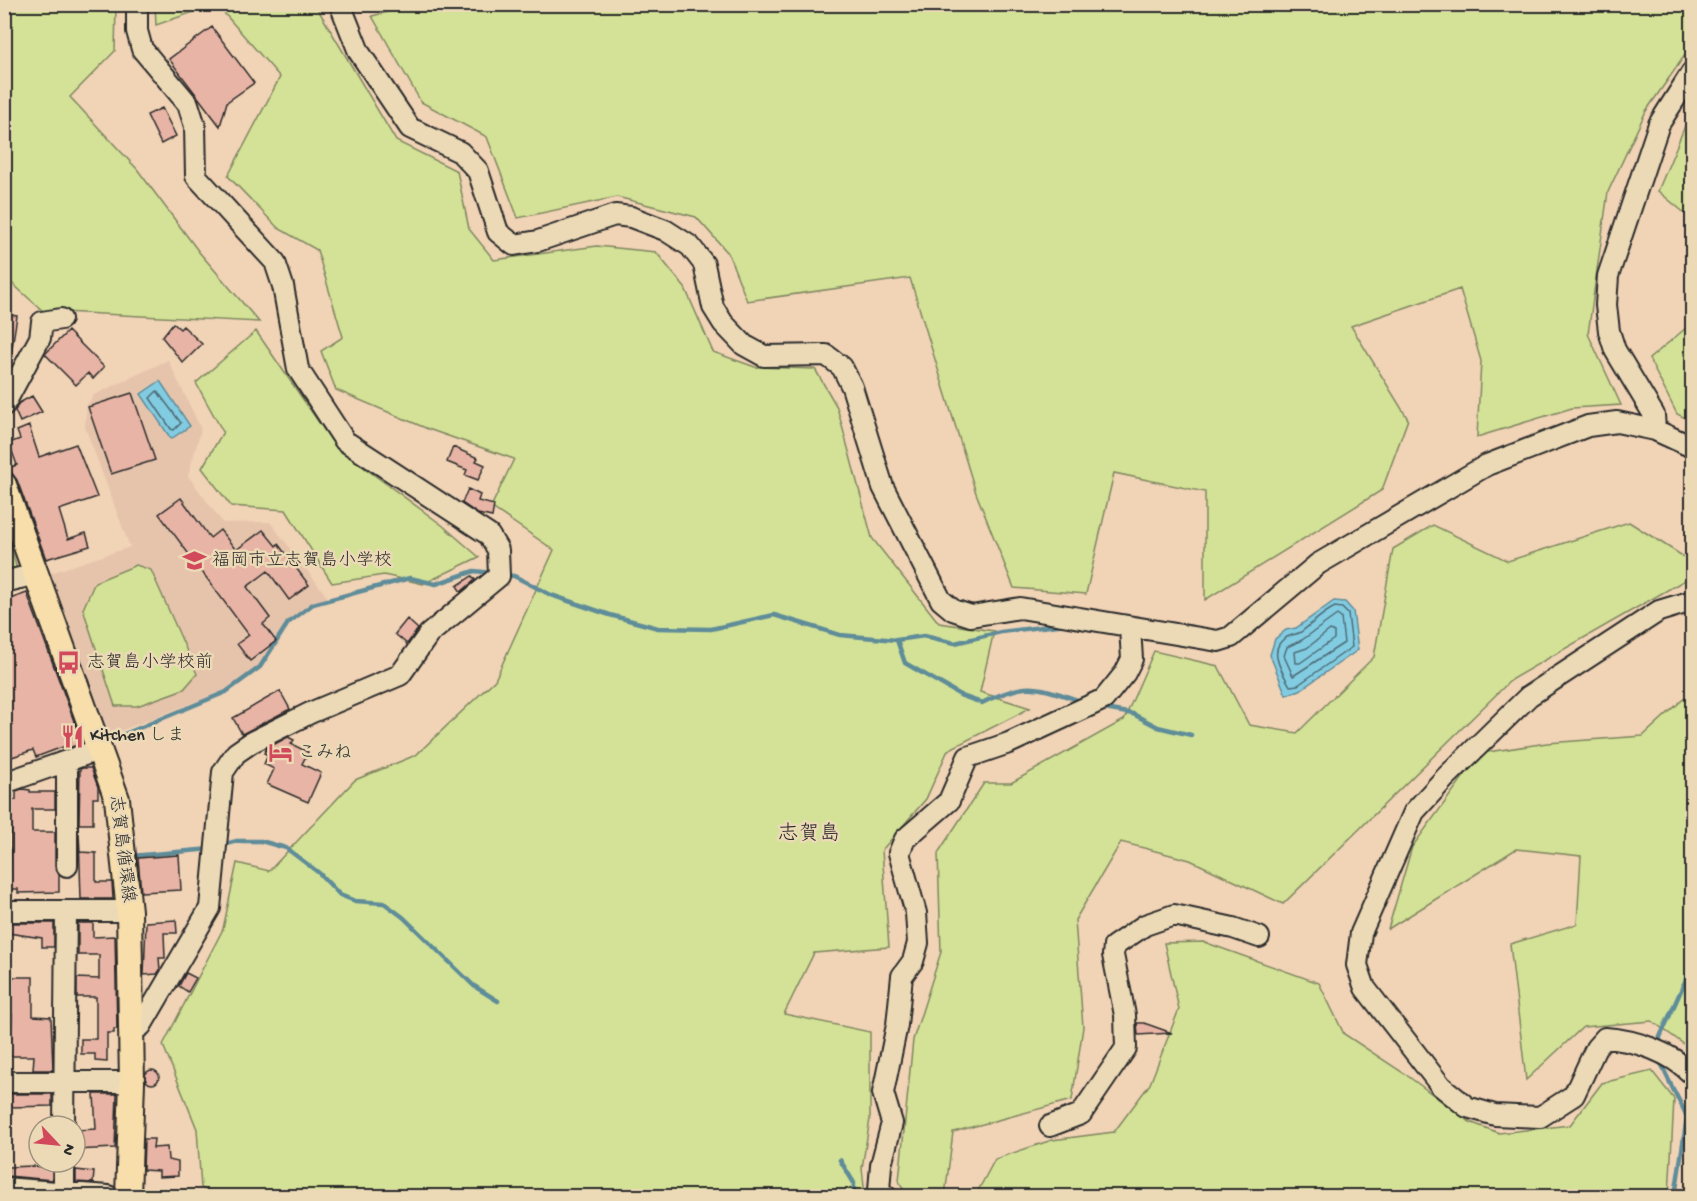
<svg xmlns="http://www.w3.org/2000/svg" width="1697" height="1201" font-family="'Gochi Hand','Klee One',sans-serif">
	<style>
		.built { fill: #e6c4ac }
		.green { fill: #d3e296; stroke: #7f8660; stroke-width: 1.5 }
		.water { fill: #82cce2; stroke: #5f8c99; stroke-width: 1.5 }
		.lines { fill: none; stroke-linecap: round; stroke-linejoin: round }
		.shore { stroke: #4e6b74; stroke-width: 1.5 }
		.stream { stroke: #5f8c99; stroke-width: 4.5 }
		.building { fill: #e8b4a5; stroke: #2b2b2b; stroke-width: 1.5 }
		.minor-casing { stroke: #2b2b2b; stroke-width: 24 }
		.major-casing { stroke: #2b2b2b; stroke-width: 28 }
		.minor { stroke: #ecdab7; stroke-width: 20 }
		.major { stroke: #f8deab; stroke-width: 24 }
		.labels { text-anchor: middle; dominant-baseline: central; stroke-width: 5; stroke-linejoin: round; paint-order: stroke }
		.poi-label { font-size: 18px; fill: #2b2b2b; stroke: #ecdab7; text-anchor: start }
		.street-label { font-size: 18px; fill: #2b2b2b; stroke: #ecdab7 }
		.quarter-label { font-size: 21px; fill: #2b2b2b; stroke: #ecdab7 }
	</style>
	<rect width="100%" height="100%" fill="#f1d3b6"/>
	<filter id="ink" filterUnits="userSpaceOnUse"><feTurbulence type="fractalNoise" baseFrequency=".0167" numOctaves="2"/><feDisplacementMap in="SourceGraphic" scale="12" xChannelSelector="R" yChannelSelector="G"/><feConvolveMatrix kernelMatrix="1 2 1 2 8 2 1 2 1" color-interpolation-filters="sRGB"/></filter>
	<g filter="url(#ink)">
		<!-- built -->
		<path class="built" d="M168 360 201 429 188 476 223 523 270 522 328 598 284 624 279 644 262 665 239 685 102 738 45 575 130 547 85 427 87 405 94 395Z
			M4 512 24 571 4 576Z"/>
		<!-- green -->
		<path class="green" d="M155 4H214V5L156 25Z
			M4 5H116L115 51 70 97 137 169 199 252 259 322 43 311 5 277Z
			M217 5 316 6 396 141 457 171 469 229 494 260 597 246 656 252 685 288 713 352 755 367 815 369 837 407 872 538 939 623 994 631 980 692 1030 708 948 750 926 799 882 850 889 947 814 953 784 1014 870 1032V1119L862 1168 865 1196H220L201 1188 197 1129 163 1045 223 929 237 863 269 871 355 780 416 755 495 680 554 550 491 507 514 459 428 429 336 390 321 351 343 337 317 250 278 228 228 176 280 77Z
			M416 5 1692 4V45L1646 111 1608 192 1588 334 1621 405 1572 408 1477 437 1481 361 1460 289 1351 326 1408 419 1382 490 1205 600V492L1114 473 1086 594 1014 588 976 493 910 278 747 301 728 253 696 217 617 197 518 218 487 137 421 102 372 16Z
			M1692 109V219L1658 191Z
			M1692 323V421L1677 414 1649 359Z
			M256 331 335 446 442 525 479 557 423 584 384 575 332 583 286 510 231 506 202 468 223 432 196 383Z
			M1629 522 1692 562V576L1512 679 1283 904 1190 860 1121 842 1075 920 1083 1027 1072 1100 953 1132 945 1196H907L899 1181 913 1040 941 952 938 853 984 783H1011L1124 720 1154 651 1218 666 1249 725 1297 733 1374 657 1393 549 1433 525 1508 561Z
			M11 547 17 570 5 574V549Z
			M136 565 151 570 197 674 184 689 137 706H115L83 609 95 582Z
			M1692 691V1050L1652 1021 1583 1027 1526 1080 1510 944 1577 924 1581 856 1516 849 1388 929 1412 847 1481 753 1547 743 1643 736Z
			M1204 942 1319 983 1344 1034 1405 1074 1470 1122 1499 1133 1570 1125 1602 1083 1652 1071 1674 1099 1669 1196H978L979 1189 995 1159 1052 1140 1114 1132 1150 1084 1179 1009 1164 943Z"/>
		<!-- water -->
		<path class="water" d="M160 381 190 426 171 439 141 394Z
			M1334 601 1345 602 1353 611 1358 650 1300 690 1286 695 1270 655 1275 639 1286 630 1296 628Z"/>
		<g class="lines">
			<!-- shore -->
			<path class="shore" d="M157 391 181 423 174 430 171 429 150 398Z
				M1335 607 1342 608 1348 614 1352 647 1298 685 1290 686C1282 672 1266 648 1287 637 1292 634 1296 635 1301 632 1312 624 1322 613 1335 607Z
				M1337 615 1341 618 1344 643 1293 676 1284 656 1287 647 1302 640Z
				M1330 630 1334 632V639L1300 663H1296L1295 652 1307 648Z"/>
			<!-- stream -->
			<path class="stream" d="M504 575 514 576 551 595 610 615 658 628 711 629 774 615 840 635 897 640 924 636 955 643 1001 632 1066 624
				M897 640 905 663 962 696 982 703C1029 680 1036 686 1083 702
				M1099 708 1133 714 1158 727 1191 735
				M103 743 226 692 260 667 288 623 313 604 410 578 436 584 474 571 493 573
				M222 845 237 841H261L286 848 319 873 340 895 355 901 384 903 403 917 474 986 498 1001
				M131 856 211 849
				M1660 1046V1037L1692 966
				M1660 1057C1660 1068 1681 1102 1687 1117
				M840 1160 854 1183 853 1196
				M1675 1196 1687 1117 1692 1109"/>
		</g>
		<!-- building -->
		<path class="building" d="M212 27 254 83 227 102 220 126 169 59Z
			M162 108 176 136 161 144 147 115Z
			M4 314 17 316 11 354H4Z
			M173 323 180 329 183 326 202 344 183 363 162 337Z
			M68 331 104 367 93 379 88 373 76 385 45 354Z
			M132 393 155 460 111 474 88 407Z
			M32 396 42 412 20 422 15 411 19 403Z
			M29 426 39 457 76 444 97 497 59 510 68 539 86 533 90 546 46 559 17 480 8 468 17 465 9 443 20 439 17 431Z
			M453 447 478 458 476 461 485 465 478 480 465 475 467 470 447 462Z
			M468 489 480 495 478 501 494 505 492 517 478 514 462 503Z
			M181 498 210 538 220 530 236 550 263 530 276 546 278 544 309 585 289 600 268 571 247 587 270 618 263 624 276 641 250 661 237 644 249 635 159 514Z
			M472 576 475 580 461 592 457 586Z
			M27 593 82 743 69 748 68 745 36 757 33 750 12 757 4 730V601Z
			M407 619 418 629 407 644 395 634Z
			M280 691 290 709 242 734 233 718Z
			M288 737 294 740 291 744 308 752 302 764 321 773 308 802 267 784 274 769 264 764 268 755 264 753 267 748Z
			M83 768H91L98 787V798H93V824H79L80 769Z
			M22 789 30 790V792H55V809H32V832H55V866L59 875V892L18 893V889H10L11 827H7V815H11L12 800H16V791Z
			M79 833 80 852 96 853V882H112L113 899H81Z
			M179 855 181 890 141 892 138 858Z
			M176 920 177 933H164L165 958H159L160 970 157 974 144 975 146 922Z
			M9 923H54V947H42V938L8 933Z
			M78 923H93V937L115 936 117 1029H114V1033H107V1062L95 1061V1054H81V1039H96V997H77V978L99 979V955H78Z
			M186 973 196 978 188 992 179 986Z
			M7 977H33V1016L51 1017 53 1070H33L34 1056H10V1052L5 1051 6 1038H11L12 1014H8Z
			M1137 1023H1144L1172 1033 1138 1035Z
			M145 1077a7 7 0 1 1 14 0a7 7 0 1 1-14 0Z
			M10 1094H52V1106L10 1107Z
			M94 1094H117L115 1148 75 1150 77 1130 96 1129Z
			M144 1139H154L153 1148 167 1147 168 1160 178 1162V1176L159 1177V1171L143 1170Z
			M33 1166 52 1168V1180L8 1176V1167Z
			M76 1170 94 1172 93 1183 76 1182Z"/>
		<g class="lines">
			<defs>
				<path id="minor" d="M340 4 359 52 410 128 460 152 478 171 498 232 514 245 538 241 615 215 631 217 665 230 690 246 704 264 713 307 723 323 744 345 764 356 826 355 842 367 852 387 883 487 941 600 953 610 971 616 1020 608 1218 641 1231 637 1318 564 1487 465 1588 426 1617 422 1655 430 1692 447
					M4 405 40 338 42 322 61 319
					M1655 430 1654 415 1615 350 1609 331 1606 305 1608 276 1659 124 1692 72
					M4 582 36 574
					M1692 601 1659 611 1529 696 1445 778 1414 812 1361 933 1357 965 1365 988 1441 1086 1467 1107 1495 1115 1540 1117 1574 1095 1596 1048 1605 1038C1636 1040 1670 1052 1692 1074
					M67 761V866
					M4 783 101 749
					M4 911H129
					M132 1030 141 1026 210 908 223 772 236 753 252 742 310 713 400 675 429 634 499 576 498 550 489 535 345 441 298 369 283 286 275 262 196 176 195 126 188 104 142 49 137 31V4
					M4 1082H132
					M64 1126 66 911
					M1050 1126 1081 1114 1126 1048 1125 1015 1113 955 1114 946 1145 925 1174 915 1233 928 1259 937
					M4 1188 108 1196
					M64 1192V1162
					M886 1196 879 1190 881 1165 892 1123 883 1093 897 1025 902 976 913 961 918 943 916 913 899 853 905 839 949 801 968 757 1009 743 1104 699 1125 673 1132 659 1130 628"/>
				<path id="major" d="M4 485 117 799 129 911 132 1082 128 1196"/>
			</defs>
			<!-- minor casing -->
			<use href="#minor" class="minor-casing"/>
			<!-- major casing -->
			<use href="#major" class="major-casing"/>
			<!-- minor -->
			<use href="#minor" class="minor"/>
			<!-- major -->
			<use href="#major" class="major"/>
		</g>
	</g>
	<!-- icons -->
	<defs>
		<symbol id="school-bare" viewBox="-9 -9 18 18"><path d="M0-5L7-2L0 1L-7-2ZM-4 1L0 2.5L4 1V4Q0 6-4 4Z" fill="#d1495b" stroke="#ecdab7" stroke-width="2.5" paint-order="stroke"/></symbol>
		<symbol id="bus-bare" viewBox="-9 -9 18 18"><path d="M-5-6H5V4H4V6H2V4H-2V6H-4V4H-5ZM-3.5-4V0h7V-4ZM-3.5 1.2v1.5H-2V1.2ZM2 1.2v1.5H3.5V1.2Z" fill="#d1495b" stroke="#ecdab7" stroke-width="2.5" paint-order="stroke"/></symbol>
		<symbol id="restaurant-bare" viewBox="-9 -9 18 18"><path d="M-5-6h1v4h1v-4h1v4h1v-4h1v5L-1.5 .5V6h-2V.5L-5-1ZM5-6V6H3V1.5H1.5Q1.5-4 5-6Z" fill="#d1495b" stroke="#ecdab7" stroke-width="2.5" paint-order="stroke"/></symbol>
		<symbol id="hotel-bare" viewBox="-9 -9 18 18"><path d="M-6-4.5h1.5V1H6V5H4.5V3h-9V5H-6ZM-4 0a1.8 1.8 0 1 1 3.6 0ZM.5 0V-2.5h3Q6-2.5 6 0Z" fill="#d1495b" stroke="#ecdab7" stroke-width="2.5" paint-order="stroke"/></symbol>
	</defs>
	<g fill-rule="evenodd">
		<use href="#school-bare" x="178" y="544" width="33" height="33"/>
		<use href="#bus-bare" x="52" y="646" width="33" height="33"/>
		<use href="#restaurant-bare" x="56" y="720" width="33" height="33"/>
		<use href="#hotel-bare" x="264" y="736" width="33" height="33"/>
	</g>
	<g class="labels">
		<!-- poi labels -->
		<g class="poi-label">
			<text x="212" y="561">福岡市立志賀島小学校</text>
			<text x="87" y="663">志賀島小学校前</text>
			<text x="90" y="736">Kitchen しま</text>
			<text x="298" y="753">こみね</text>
		</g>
		<!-- street labels -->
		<g class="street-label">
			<text transform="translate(121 849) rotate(83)">志賀島循環線</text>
		</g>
		<!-- quarter labels -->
		<g class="quarter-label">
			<text x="809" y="835">志賀島</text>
		</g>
	</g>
	<!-- margin -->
	<rect width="1697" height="1201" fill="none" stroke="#ecdab7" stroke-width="24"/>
	<rect x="12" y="12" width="1673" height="1177" fill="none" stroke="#2b2b2b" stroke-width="2" filter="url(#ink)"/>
	<!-- north arrow -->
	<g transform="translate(57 1144) rotate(116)"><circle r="28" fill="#ecdab7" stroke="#9f947f" stroke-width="1.5"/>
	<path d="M0-4.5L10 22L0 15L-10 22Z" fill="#d1495b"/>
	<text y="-9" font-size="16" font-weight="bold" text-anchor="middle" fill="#2b2b2b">N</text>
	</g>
</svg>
